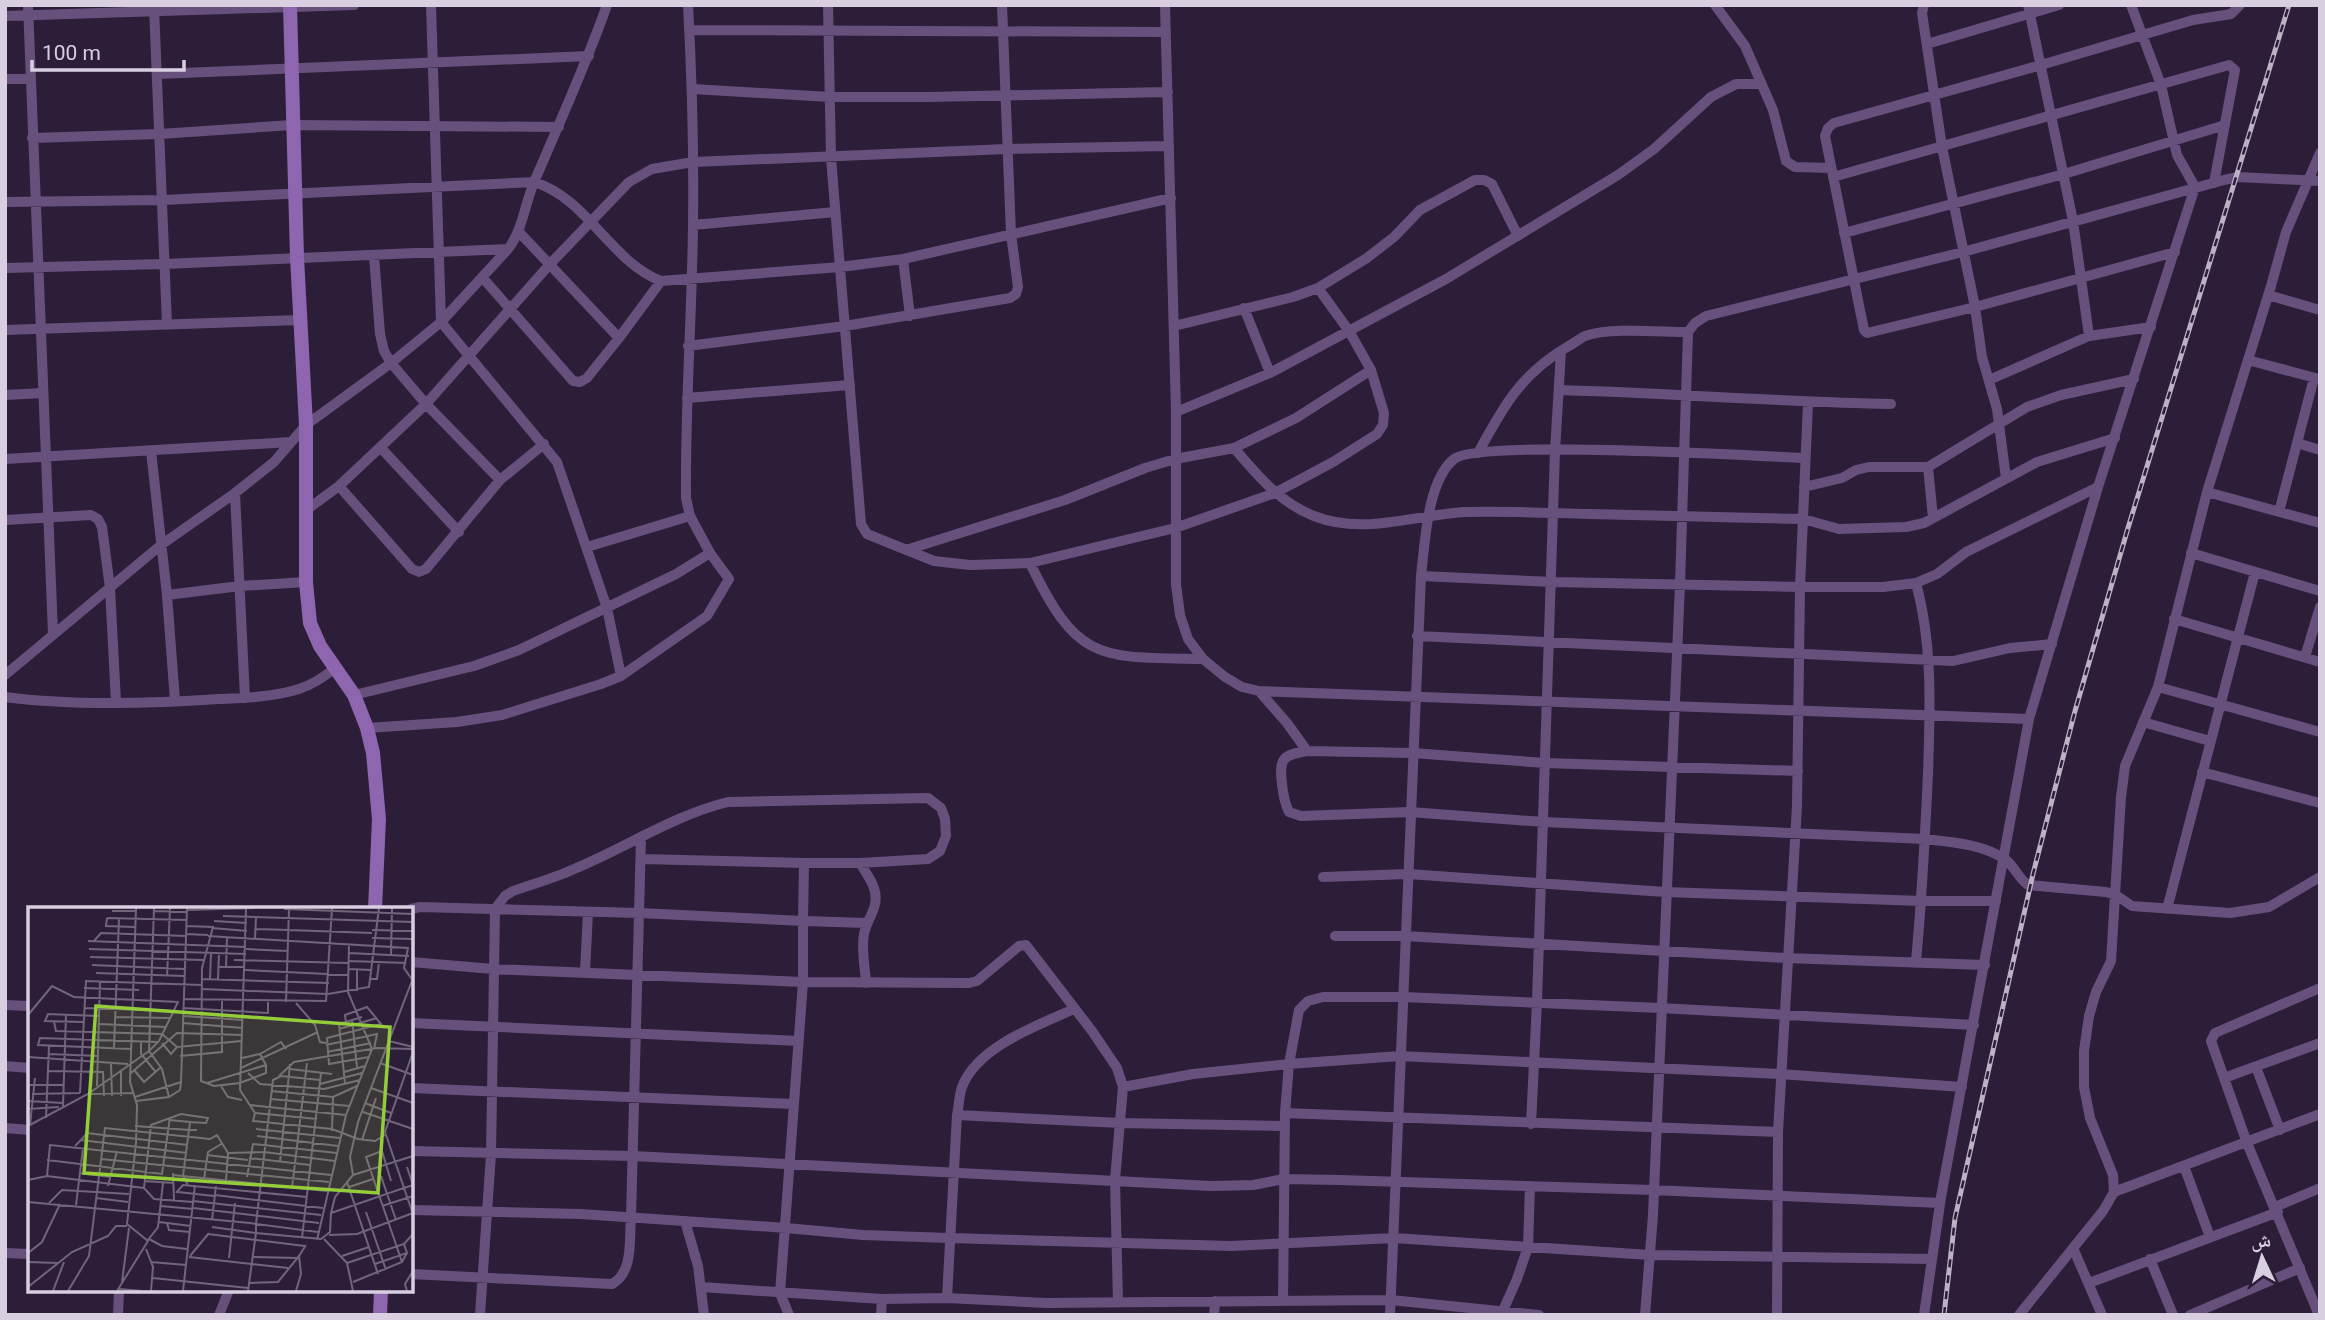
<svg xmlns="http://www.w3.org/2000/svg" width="2325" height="1320" font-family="Roboto,'Noto Naskh Arabic',sans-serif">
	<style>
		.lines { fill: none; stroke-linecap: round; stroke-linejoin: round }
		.street { stroke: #68507d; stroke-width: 10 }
		.secondary { stroke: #8d66af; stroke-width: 14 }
		.rail-casing { stroke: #bcb2c6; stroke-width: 5 }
		.rail { stroke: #2c1e39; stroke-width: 2.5; stroke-dasharray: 8; stroke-linecap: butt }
		.inset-road { fill: none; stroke: #71657c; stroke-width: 2 }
		.view { fill: #95cc3a; fill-opacity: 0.15; stroke: #95cc3a; stroke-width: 3.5 }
		.inset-edge { fill: none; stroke: #d8cfe1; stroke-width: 3.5 }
	</style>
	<rect width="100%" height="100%" fill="#2c1e39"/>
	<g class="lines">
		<!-- street -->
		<path class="street" d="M28 5 53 634
			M431 5 441 322 557 462 607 608 621 676
			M828 5 831 158 861 524 867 534 934 561 970 565 1030 563 1175 528 1275 493 1333 462 1377 434 1383 425 1384 413 1371 370
			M1165 5 1176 412V584L1180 615 1188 639 1203 659 1225 677 1242 687 1259 691 2029 719
			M1715 5 1745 46 1773 110 1786 161 1795 167 1831 168
			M1924 5 1922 13 1942 147 1975 307 1982 357 1997 409 2006 478
			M2028 5 2073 221 2089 336
			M2131 5 2161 85 2177 155 2195 187
			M154 7 167 325
			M5 16 354 5
			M689 30 1166 32
			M1927 44 2059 5
			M158 74 589 56
			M5 79H30
			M693 89 830 97H928L1168 92
			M32 138 160 134 292 125 559 127
			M1833 177 2229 65 2235 70 2214 183
			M5 202 163 200 534 182C587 198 610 261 661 281L840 267 903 259 1171 198
			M693 225 835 212
			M518 231 619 338 661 281
			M1844 233 2064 174 2225 125
			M2175 252 1975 307 1867 333 1864 330 1825 136 1828 128 1834 123 2041 65 2193 20 2231 14 2240 5
			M374 256 380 334 384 351 391 363 426 404 500 480
			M903 259 910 316
			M5 268 165 264 508 249
			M482 277 573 381 580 382 587 378 619 338
			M1318 288 1367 258 1394 237 1420 210 1475 180H1484L1492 184 1518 236
			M2268 295 2320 310
			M1244 308 1270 373
			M5 330 300 320
			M688 346 845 326 1010 298 1016 294 1018 287 1011 234 1002 5
			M2248 360 2319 379
			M1989 380 2089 336 2151 327
			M1559 390C1670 393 1780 402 1891 404
			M5 395 43 393
			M687 398 850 385
			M1176 412 1270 373 1446 279 1618 175 1654 149 1711 97 1736 84H1760
			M2297 443 2320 450
			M381 448 459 532
			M1234 448C1257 475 1280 503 1314 516 1365 536 1416 514 1467 512 1508 511 1549 513 1590 514 1661 516 1732 518 1803 519L1839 529 1906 527 1924 523 2037 462 2115 438
			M151 451 167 595 175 701
			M1478 453C1503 407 1520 375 1567 347 1573 344 1579 339 1585 336 1610 327 1661 332 1688 332
			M5 459 291 442
			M1928 467 1933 518
			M339 486 412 569 419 572 426 569 500 480 544 444
			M1804 487 1842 478 1856 470 1869 467H1928L2027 407 2061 395 2134 379
			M2207 492 2320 523
			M235 493 245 698
			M305 511 339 486 426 404 550 264 629 182 652 169 693 162 1007 149 1169 146
			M2279 512 2314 378
			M5 520 91 515 98 519 102 527 110 588 116 702
			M587 547 690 516
			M906 550 1065 500 1145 468 1175 459 1234 448 1296 418 1371 370 1349 331 1318 288 1293 297 1174 326
			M2191 553 2320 591
			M1030 563C1078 663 1099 657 1203 659
			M1421 576 1552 582 1800 587H1883L1916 583 1937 574 1966 552 2098 487
			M1916 583C1933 645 1930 710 1928 774 1925 837 1922 899 1916 961
			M167 595 240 586 306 582
			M2174 619 2320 662
			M1417 636 1953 661 2010 648 2052 644
			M2305 657 2320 607
			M5 675 161 545 235 493 274 462 306 425 391 363 441 322 508 249C523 230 525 202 535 180 560 121 586 65 607 5
			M2158 687 2320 732
			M1259 691 1287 723 1307 751
			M354 695 474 666 519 650 676 574 710 553 690 516 686 498C685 407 692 316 693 225 694 151 692 78 688 5
			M5 697C75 706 148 704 219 699 244 698 274 697 299 689 312 685 324 677 335 668
			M2143 722 2210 741
			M367 728 457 722 502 715 601 684 621 676 707 616 729 579 710 553
			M1798 771 1545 763 1413 753 1307 751C1282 755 1279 759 1282 784 1283 794 1284 802 1289 812L1301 816 1410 812 1544 822 1925 839C1951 842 1984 844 2006 860 2015 867 2018 878 2028 885L2106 892 2116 895 2132 906 2230 913 2269 907 2320 877
			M2202 772 2320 803
			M641 859 804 863 803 921 867 923
			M860 863C869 878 880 890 874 908 871 917 866 924 864 934 861 949 865 967 866 983
			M1323 877 1408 874 1665 892 1922 901H1996
			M411 909 420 907 640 913 803 921V982L780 1293 789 1315
			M2167 909 2255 572
			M1335 936H1405L1786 958 1985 965
			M411 962 493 969 803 982 969 983 977 981 1019 946 1026 945 1092 1031 1117 1068 1123 1087 1115 1180 1118 1302
			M585 972 588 912
			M5 1005 30 1006
			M411 1023 798 1041
			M5 1066 30 1068
			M2256 1067 2280 1130
			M2224 1078 2320 1043
			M1123 1087 1193 1074 1289 1064 1400 1056 1780 1074 1962 1087
			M411 1088 794 1104
			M1285 1113 1778 1132
			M957 1115 1120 1123 1284 1126
			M1531 1124 1537 1002 1555 451 1561 351
			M5 1128 30 1130
			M411 1151 633 1156 1211 1186 1253 1185 1284 1179 1340 1180 1653 1190 1940 1203
			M2184 1166 2210 1237
			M2114 1192 2320 1114
			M2275 1207 2320 1188
			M411 1210 581 1214 786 1228 863 1235 949 1238 1231 1246 1394 1238 1650 1255 1932 1259
			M685 1221 698 1266 704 1315
			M2073 1248 2102 1315
			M5 1253 30 1254
			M2150 1259 2173 1315
			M411 1274 612 1284C634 1272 629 1239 631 1217L641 837
			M2089 1283 2278 1212
			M701 1287 882 1299 947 1298 1046 1303 1391 1300 1539 1315
			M947 1298 957 1115C959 1106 959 1096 962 1087 977 1047 1038 1025 1074 1009
			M1283 1301 1285 1113 1289 1064 1299 1010 1308 1001 1323 997H1403L1660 1008 1974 1025
			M118 1315 119 1290
			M219 1315 229 1290
			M480 1315 491 1154 495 909 505 896 513 891C533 884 555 878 574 869 625 848 674 815 728 802L928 798 941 808 945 819 946 836 940 851 928 859 860 863H804
			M881 1315 882 1299
			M1214 1315 1215 1301
			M1390 1315 1421 576C1425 543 1427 481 1454 459 1479 439 1757 456 1805 458
			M1501 1315 1517 1279 1528 1247 1530 1186
			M1645 1315 1653 1215 1680 584 1688 332 1695 323 1706 316 1963 252 2224 180 2238 177 2320 181
			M1777 1315 1778 1132 1797 806 1800 587 1808 403
			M1924 1315 1941 1197 2029 719 2098 487 2195 187
			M2019 1315 2103 1211 2114 1192 2113 1175 2090 1118 2084 1087V1051L2089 1016 2096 992 2111 961 2121 797 2125 766 2158 687 2207 492 2271 286 2286 232 2320 153
			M2190 1315 2300 1268
			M2319 1315 2247 1143 2211 1041 2215 1033 2320 988"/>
		<!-- secondary -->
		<path class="secondary" d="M290 5 297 257 306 425V582L310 623 320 646 354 695 367 728 373 753 379 819 375 909
			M380 1315 381 1290"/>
		<defs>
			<path id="rail" d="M1944 1315 1955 1218 2033 874 2075 711 2128 528 2289 5"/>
		</defs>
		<!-- rail casing -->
		<use href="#rail" class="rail-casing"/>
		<!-- rail -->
		<use href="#rail" class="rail"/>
	</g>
	<!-- overview -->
	<g transform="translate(28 907)">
		<rect width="385" height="385" fill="#2c1e39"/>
		<path class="inset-road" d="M126 1 121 144 134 162 141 190M218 1 212 183 227 206M256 2 385 7M159 3 226 1M84 4H108M126 4 159 5M195 9 385 15M79 11 159 13M79 11 78 19 107 20M186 14 219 16M158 19 185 20 174 61 173 174 186 179 212 176 238 166V158M184 21 219 24M228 22 261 23M261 23 344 26M344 23 385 24M158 27 180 28M180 29 380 41 376 61 385 74M344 31 385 32M227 32 228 10M60 34 218 40M66 34 73 26 158 29M61 42 218 47M218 42 260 44M321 46 381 49M363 49 364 1M62 50 175 53M206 53 320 56M321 54 378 56M64 58 156 62M191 60H217M198 60 199 31M321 62 343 63M217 63 320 68M68 66 156 69M139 70 142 1M174 72 301 76M182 72 183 46M190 72 191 46M343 72H349L351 55M56 81 111 83M174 82 300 87 341 80 351 1M329 84V62M155 92 298 94 304 1M258 95 261 2M268 96 287 118 292 135 298 136M56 101 145 104M155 101 240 106V95M0 108 24 79 46 90 151 95M155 109 215 113M87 110 142 111M324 112 329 160M26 115 28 124 134 127 149 140 214 134M55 115 17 114 20 107 71 109M318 115 317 108 339 100 353 117 299 131 301 157 341 150M155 116 215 121M71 117 138 120M311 122 349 111M361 134 385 140M113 135V147L127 164M134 136 143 147 149 140M298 138 349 127 346 142M86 141 91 12M103 142 10 138 12 131 130 135M299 145 343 136M21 147 70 149M232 147 253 135 258 142M152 149 194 145V94M0 150 100 157M352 156 385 168M83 157 84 189M213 161 290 125M262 162 304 167M20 164 75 165 76 189M107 164 116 175 133 160M316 165 337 159M103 166 149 126 215 128M220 166 232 177 296 182 332 173M251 169 266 155 349 141 385 142M179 176 238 158 232 147 214 151M292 177 334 166M317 177 311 117 334 110M0 178H36M69 179 72 75M193 179 200 190 214 193M343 181 385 196M243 184 305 190 329 179M52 186 58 74 174 78M4 187 52 186M61 187 105 186M93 189V163M107 190 153 175 159 1M242 192 322 199M0 194 35 196M108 194 141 190 152 183 153 175M337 196 363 206M222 198 318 208M35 199 38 108M0 202 31 200M335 205 385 222M227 206 225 214 304 222 330 232 347 234 357 228M227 206 289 212M18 211 21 139M141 213 162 215 161 223H169M2 218 7 171M0 219 60 187 121 144 131 134 150 95M107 219 161 223 155 269 160 278M228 222 312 231M304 224 305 190M229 229 310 239M354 230V244L338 250 374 355M53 233 59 226 160 238M334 233 348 191M47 239 53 233 159 246M354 244 363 274M200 246 236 245 307 254M179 248 220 253M221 251 282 258M73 252 301 275M19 253 134 267 142 210M252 255 262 157M379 260 385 278 376 281 385 307M51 266 83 270M145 266 146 293M145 268 299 284M325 268 385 249M19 269 22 238 303 268M353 269 368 313M219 270 225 237 309 246M176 272 180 245 195 236M0 273 19 269 116 281 126 292 165 295M116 274 146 276M319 275 350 367M80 279 89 244M321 280 345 272M116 281 123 218 153 207 180 211 178 216 162 215M264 281 279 156M150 285 186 289M148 286 155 278 279 290M187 288 295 301M68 291 100 295M165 294 293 308M0 295 222 316 228 317V326L293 332 302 325 303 306 376 281 357 225 385 145M21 296 34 283 101 287M48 298 55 241M133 299 165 302M354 299 385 289M165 301 291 316M338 305 358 363M303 306 307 290 325 268 322 250 330 215 385 71M184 313 188 279M131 315 163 319M139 316 141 323 162 325M184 320 228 326 220 384M290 325 228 317 245 173 253 169 292 173M180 327 277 339M301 328 329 327 385 306M274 331 293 166M121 332 134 339 159 342M296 332 319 356 325 384M120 333 130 320 135 276M289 333 318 208 344 142 320 85 321 37M118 342 125 360 123 384M0 346 14 335 32 297M162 349 181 326M314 349 341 340M161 350 260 361M224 350 270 351M201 351 207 296M0 355 30 356M123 355 158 358M319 356 376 337 385 327M347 357 379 346 376 337M125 371 220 381M94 375 101 321M325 375 374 355 379 346M221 376 250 375 271 349M0 380 44 345 80 329 88 319H99M91 382 114 384M25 384 36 355M40 384 61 349 77 221 182 232 189 228 200 246 198 274M89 384 120 334 99 317 108 236 109 198 102 175 108 1M155 384 167 278M268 384 273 367 271 349 278 338M379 384 377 377 385 364"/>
		<path class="view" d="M68 99 362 120 350 286 56 266Z"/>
		<rect width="385" height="385" class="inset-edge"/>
	</g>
	<!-- border -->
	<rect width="2325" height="1320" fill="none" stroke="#d8cfe1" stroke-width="14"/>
	<!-- north arrow -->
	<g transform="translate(2262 1257) rotate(356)" stroke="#2c1e39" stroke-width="5" paint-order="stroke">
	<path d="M0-5L12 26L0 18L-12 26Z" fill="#d8cfe1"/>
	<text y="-10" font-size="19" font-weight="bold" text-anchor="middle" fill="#d8cfe1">ش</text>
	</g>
	<!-- scale -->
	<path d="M32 60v10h152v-10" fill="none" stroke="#d8cfe1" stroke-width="3.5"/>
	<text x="42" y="60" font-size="21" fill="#d8cfe1" stroke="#2c1e39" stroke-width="5" paint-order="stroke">100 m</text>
</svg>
